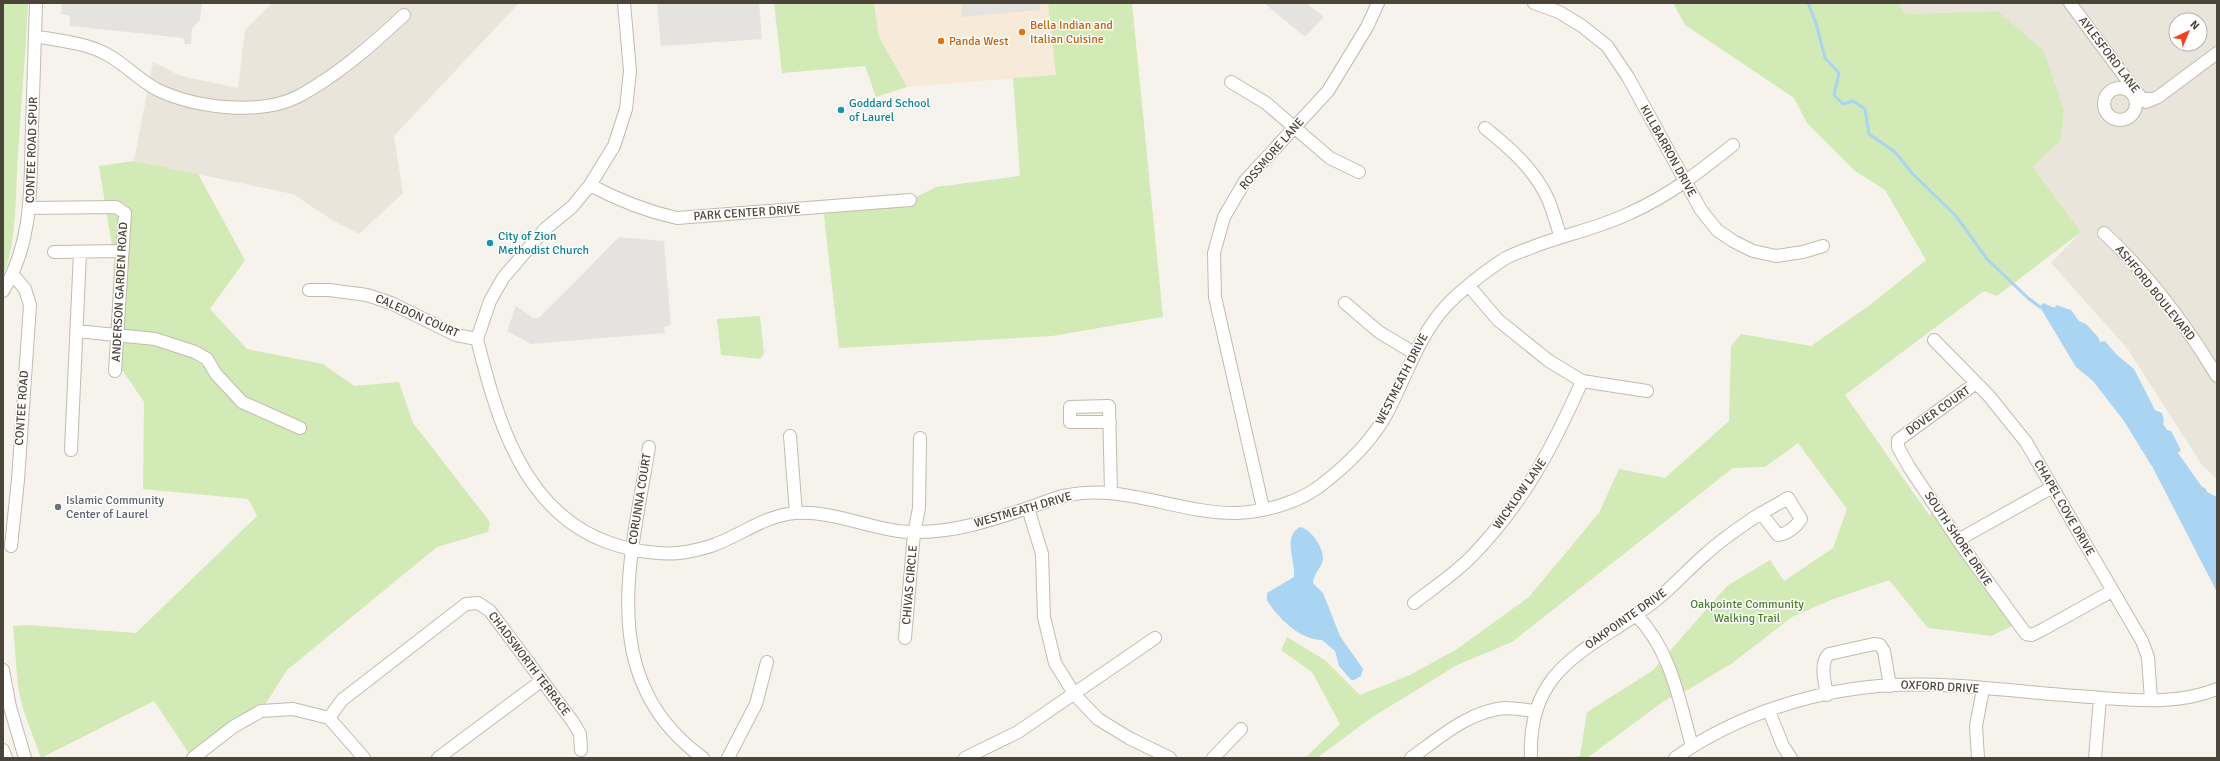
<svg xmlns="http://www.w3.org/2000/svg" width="2220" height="761" font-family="Signika,sans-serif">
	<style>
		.residential { fill: #eae5da; fill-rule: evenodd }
		.commercial { fill: #f7ead8 }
		.green { fill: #d2eab5 }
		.parking { fill: #e5e3e0 }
		.water { fill: #a9d4f2 }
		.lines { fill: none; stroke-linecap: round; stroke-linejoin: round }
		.stream { stroke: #a9d4f2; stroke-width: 3 }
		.minor-casing { stroke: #c2bbae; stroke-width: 14 }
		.minor { stroke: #fff; stroke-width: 12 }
		.food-dot { fill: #e8710a; stroke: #fff; stroke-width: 1.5 }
		.culture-dot { fill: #0f9aa8; stroke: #fff; stroke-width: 1.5 }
		.worship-dot { fill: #6b7280; stroke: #fff; stroke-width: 1.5 }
		.labels { text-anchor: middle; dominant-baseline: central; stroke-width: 3; stroke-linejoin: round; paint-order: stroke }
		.food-label { font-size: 12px; fill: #c56008; stroke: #fff; text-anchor: start }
		.street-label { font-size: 12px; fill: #4b4439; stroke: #fff }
		.culture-label { font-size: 12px; fill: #0d838f; stroke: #fff; text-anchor: start }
		.worship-label { font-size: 12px; fill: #5b616d; stroke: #fff; text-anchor: start }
		.park-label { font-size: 12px; fill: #4a7f2a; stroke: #fff }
	</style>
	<rect width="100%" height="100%" fill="#f6f3ec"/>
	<!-- residential -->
	<path class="residential" d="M272 3H519L394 136 403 193 359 234 329 218 293 194 134 161 153 62 181 76 238 88 245 30Z
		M1898 3H2217V479L2202 465 2127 348 2051 263 2081 232 2033 167 2061 140 2064 110 2044 51 1998 11 1906 14ZM2176 20H2200V44H2176Z"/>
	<!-- commercial -->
	<path class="commercial" d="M874 3H1048L1056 75 907 87 879 37Z"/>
	<!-- green -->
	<path class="green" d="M3 3H28C26 53 21 103 18 153 15 194 18 231 5 271L3 270Z
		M774 3H874L879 37 907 87 876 97 865 66 782 73Z
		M1048 3H1132L1163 317 1052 336 839 348 823 207 910 200 936 187 1020 176 1013 78 1056 75Z
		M1673 3H1898L1906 14 1998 11 2044 51 2064 110 2061 140 2033 167 2081 232 1997 296 1984 291 1845 395 1929 515 1939 512 2017 624 1991 636 1928 628 1889 580 1831 600 1792 617 1731 664 1689 689 1664 701 1658 687 1664 701 1587 758H1566L1580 756 1587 712 1652 671 1727 586 1770 560 1784 581 1833 548 1847 509 1798 443 1765 467 1733 468 1512 642 1457 665 1371 718 1317 758H1305L1340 724 1312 672 1281 650 1287 637 1325 660 1360 695 1410 675 1457 649 1529 597 1599 513 1619 469 1665 478 1729 421 1731 346 1741 334 1811 346 1870 305 1926 260 1885 190 1855 171 1807 123 1794 98 1685 25Z
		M134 161 198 174 245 260 210 309 247 349 323 364 354 386 399 382 413 423 490 522 488 532 437 547 287 670 261 711 192 758 154 701 41 758 24 712 18 687 13 626 27 625 136 633 257 516 248 499 143 489 144 402 110 352 114 258 99 166Z
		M760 316 764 354 760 359 721 355 717 319Z"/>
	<!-- parking -->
	<path class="parking" d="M62 3H202L200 20 192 29 191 44H185L183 38 70 26V16L61 14Z
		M657 3H759L762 39 661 46Z
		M961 3H1040V10L962 17Z
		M1264 3H1306L1324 17 1305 37Z
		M619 237 664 241 671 325 664 327 665 333 531 344 507 331 516 306 533 318H539Z"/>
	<!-- water -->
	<path class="water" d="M2043 303 2055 308 2056 305 2071 310 2079 321 2086 324 2098 337 2100 342 2105 341 2116 354 2134 369 2155 410 2162 413 2164 421 2163 424 2167 430 2171 431 2181 450 2178 453 2202 487 2205 488 2207 492 2217 497V592L2153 468 2124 421 2093 381 2076 367 2040 307Z
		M1300 527C1311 529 1324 548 1323 560 1321 568 1313 575 1313 583L1323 593 1340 636 1363 669 1361 676 1354 680H1351L1339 666 1335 651 1322 640C1300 640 1277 617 1267 600V593L1294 577C1296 561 1282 537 1300 527Z"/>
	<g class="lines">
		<!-- stream -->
		<path class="stream" d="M1808 3 1816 23 1825 58 1839 73 1834 95 1843 104 1853 101 1865 109 1869 134 1895 152 1912 173 1956 216 1987 259 2028 298 2040 307"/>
		<defs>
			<path id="minor" d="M1534 3 1559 12 1582 26 1607 46 1628 77 1701 210 1717 230 1733 241 1753 251 1776 256 1803 252 1823 246
				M2070 3 2136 92 2143 99H2153
				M35 36C59 41 88 43 108 55 126 65 140 81 158 90 196 108 261 116 299 96 338 75 373 44 404 15
				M1231 82 1266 103 1330 158 1359 172
				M2104 104a16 16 0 1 1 32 0a16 16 0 1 1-32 0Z
				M2146 102 2158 97 2217 53
				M1485 128C1510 148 1534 169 1548 199 1553 211 1556 224 1561 237
				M590 185C618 200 645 211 677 218L910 200
				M30 208 116 207 125 213 115 371
				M2104 233C2148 274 2186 325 2217 376
				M54 252 122 251
				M1469 286 1498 320 1549 361 1582 381 1647 391
				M309 290H329L367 295 391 303 456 335 477 339
				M3 291C34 240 30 186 32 128 33 86 35 45 36 3
				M1345 303 1379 332 1414 353
				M77 331 155 339 195 352 207 359 216 374 242 402 300 428
				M477 339C497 419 523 513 610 543 633 551 662 556 686 552 696 550 707 548 716 544 743 534 764 516 795 513 837 510 877 533 918 532 957 532 995 519 1031 507 1043 503 1056 497 1068 495 1125 484 1180 514 1237 513 1253 512 1275 508 1290 502 1308 496 1322 485 1336 473 1356 456 1373 438 1386 415 1406 378 1417 338 1446 306 1459 292 1489 268 1506 258 1515 253 1526 250 1535 246 1567 234 1599 228 1630 213 1670 195 1699 172 1733 145
				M477 339 490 301 503 278 545 229 572 207 590 185 614 146 626 109 630 71 624 3
				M1934 340 1989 396 2026 442 2142 641 2148 657 2151 700
				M1976 383 1898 440V447L1909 467 1962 546 2026 634 2032 635 2042 630 2112 591
				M1110 422H1070V407L1109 406 1111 492
				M790 436 796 513
				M649 447C631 559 594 679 703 758
				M71 450 80 252
				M1028 508 1042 554 1044 617 1055 663 1075 695 1098 719 1129 738 1170 758
				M1263 508 1215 297 1214 253 1224 217 1245 181 1328 91 1367 27 1378 3
				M1958 540 2051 488
				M11 546 18 480 30 305 25 289 13 275
				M1414 603C1433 588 1456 573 1473 555 1524 502 1553 447 1582 381
				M1636 615C1671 650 1679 700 1692 746
				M905 638 914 533 919 508 920 438
				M3 670 10 707 25 758
				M1827 695C1825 683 1819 663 1829 654L1874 644 1880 645 1884 651 1890 686
				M1769 711 1783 746 1791 758
				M329 718 342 700 466 604 478 603 490 611 573 722 580 734 581 750
				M3 750 6 758
				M193 758 233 727 261 711 293 709 329 718 364 758
				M438 758 541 681
				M728 758 756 704 767 662
				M965 758 1018 732 1155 638
				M1213 758 1241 729
				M1411 758C1439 738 1469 711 1505 708 1514 708 1525 710 1535 711
				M1531 758C1527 662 1594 650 1656 600 1674 586 1689 568 1707 553 1722 539 1739 528 1755 517L1788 498 1801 519C1796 527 1787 534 1778 535L1761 513
				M1675 758C1738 714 1817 689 1893 685 1954 682 2016 692 2077 696 2123 699 2173 707 2217 689
				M1978 758 1976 726 1983 689
				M2095 758 2100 698"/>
		</defs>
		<!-- minor casing -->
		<use href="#minor" class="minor-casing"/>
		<!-- minor -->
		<use href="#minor" class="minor"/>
	</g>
	<!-- markers -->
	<g class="food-dot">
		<circle cx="1022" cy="32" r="4"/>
		<circle cx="941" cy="41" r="4"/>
	</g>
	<g class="culture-dot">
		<circle cx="841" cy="110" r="4"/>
		<circle cx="490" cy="243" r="4"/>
	</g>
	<circle class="worship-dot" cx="58" cy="507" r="4"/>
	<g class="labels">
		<!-- food labels -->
		<g class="food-label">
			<text x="1030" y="25">Bella Indian and<tspan x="1030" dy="14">Italian Cuisine</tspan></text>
			<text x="949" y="41">Panda West</text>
		</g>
		<!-- street labels -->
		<g class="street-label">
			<text transform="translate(2109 55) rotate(53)">AYLESFORD LANE</text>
			<text transform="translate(32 150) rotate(-88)">CONTEE ROAD SPUR</text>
			<text transform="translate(1668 151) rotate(61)">KILLBARRON DRIVE</text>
			<text transform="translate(1272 154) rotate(-49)">ROSSMORE LANE</text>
			<text transform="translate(747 213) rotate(-4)">PARK CENTER DRIVE</text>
			<text transform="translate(120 292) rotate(-87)">ANDERSON GARDEN ROAD</text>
			<text transform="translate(2155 293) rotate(51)">ASHFORD BOULEVARD</text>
			<text transform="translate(417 316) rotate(24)">CALEDON COURT</text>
			<text transform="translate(1402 379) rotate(-63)">WESTMEATH DRIVE</text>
			<text transform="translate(22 408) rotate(-86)">CONTEE ROAD</text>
			<text transform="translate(1938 411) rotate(-35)">DOVER COURT</text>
			<text transform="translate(1520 494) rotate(-55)">WICKLOW LANE</text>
			<text transform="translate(640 499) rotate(-81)">CORUNNA COURT</text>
			<text transform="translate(2064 508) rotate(60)">CHAPEL COVE DRIVE</text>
			<text transform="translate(1023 510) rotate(-16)">WESTMEATH DRIVE</text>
			<text transform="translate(1958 539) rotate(56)">SOUTH SHORE DRIVE</text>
			<text transform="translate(910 585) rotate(-85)">CHIVAS CIRCLE</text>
			<text transform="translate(1626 619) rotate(-35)">OAKPOINTE DRIVE</text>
			<text transform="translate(529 664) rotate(53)">CHADSWORTH TERRACE</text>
			<text transform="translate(1940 687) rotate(3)">OXFORD DRIVE</text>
		</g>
		<!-- culture labels -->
		<g class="culture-label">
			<text x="849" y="103">Goddard School<tspan x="849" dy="14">of Laurel</tspan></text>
			<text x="498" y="236">City of Zion<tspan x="498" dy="14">Methodist Church</tspan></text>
		</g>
		<!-- worship labels -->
		<g class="worship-label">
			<text x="66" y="500">Islamic Community<tspan x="66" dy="14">Center of Laurel</tspan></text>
		</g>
		<!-- park labels -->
		<g class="park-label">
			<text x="1747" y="604">Oakpointe Community<tspan x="1747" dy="14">Walking Trail</tspan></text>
		</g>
	</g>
	<!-- border -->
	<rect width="2220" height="761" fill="none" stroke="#4b4439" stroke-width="8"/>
	<!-- north arrow -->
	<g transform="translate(2188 32) rotate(44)"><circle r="19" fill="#ffffff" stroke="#b7b4b0"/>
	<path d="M0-3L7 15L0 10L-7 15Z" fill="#fc3f1d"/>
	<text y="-6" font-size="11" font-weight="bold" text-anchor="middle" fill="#4b4439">N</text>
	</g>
</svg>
